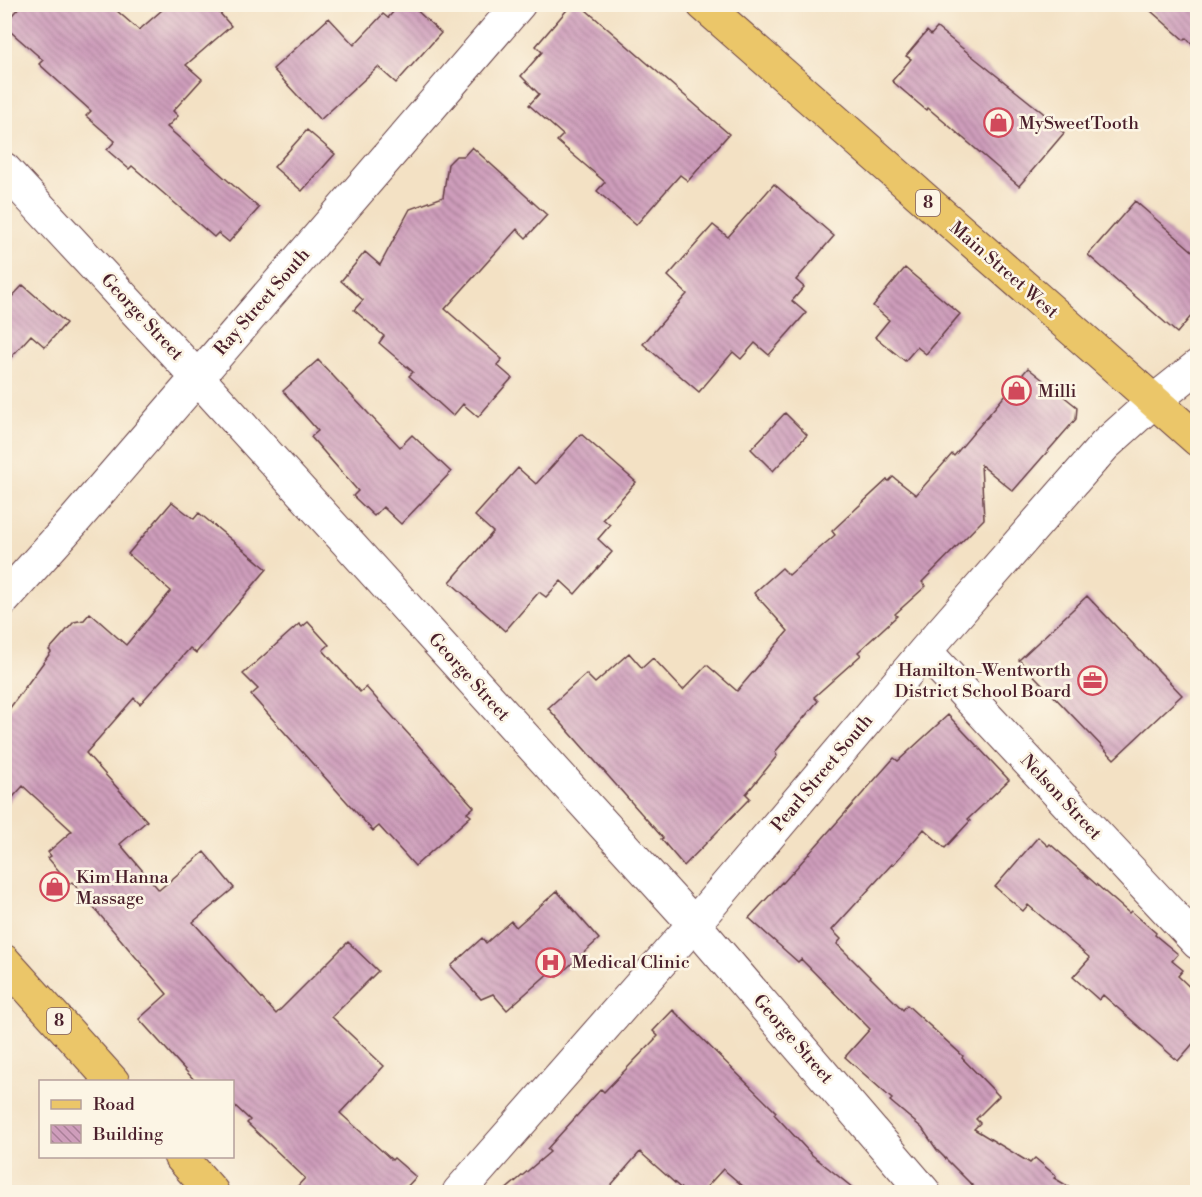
<svg xmlns="http://www.w3.org/2000/svg" width="1202" height="1197" font-family="'Libre Bodoni',serif">
	<style>
		.building { fill: url(#building-back-hatch) }
		.lines { fill: none; stroke-linecap: round; stroke-linejoin: round }
		.street-casing { stroke: #633c42; stroke-width: 35 }
		.primary-casing { stroke: #633c42; stroke-width: 35 }
		.street { stroke: #fff; stroke-width: 33 }
		.primary { stroke: #ebc669; stroke-width: 33 }
		.labels { text-anchor: middle; dominant-baseline: central; stroke-width: 5; stroke-linejoin: round; paint-order: stroke }
		.shield { fill: #fcf5e5; stroke: #7f5f63; stroke-width: 1.5 }
		.shield-label { font-size: 16px; font-weight: bold; fill: #4a1f2b }
		.poi-label { font-size: 18px; fill: #4a1f2b; stroke: #fcf5e5; text-anchor: start }
		.street-label { font-size: 18px; fill: #4a1f2b; stroke: #fcf5e5 }
	</style>
	<defs>
		<pattern id="building-back-hatch" width="6" height="6" patternUnits="userSpaceOnUse" patternTransform="scale(1.5)"><rect width="6" height="6" fill="#ce9dbb"/><path d="M-1 5l2 2M0 0l6 6M5-1l2 2" fill="none" stroke="#a97f98"/></pattern>
	</defs>
	<rect width="100%" height="100%" fill="#fcf5e5"/>
	<filter id="ink" filterUnits="userSpaceOnUse"><feTurbulence type="fractalNoise" baseFrequency=".0167" numOctaves="2"/><feDisplacementMap in="SourceGraphic" scale="12" xChannelSelector="R" yChannelSelector="G"/><feConvolveMatrix kernelMatrix="1 2 1 2 8 2 1 2 1" color-interpolation-filters="sRGB"/></filter>
	<filter id="wash" filterUnits="userSpaceOnUse"><feTurbulence type="fractalNoise" baseFrequency=".008" numOctaves="4" result="noise"/><feDisplacementMap in="SourceGraphic" scale="24" xChannelSelector="R" yChannelSelector="G"/><feGaussianBlur stdDeviation="1.35" result="paint"/><feColorMatrix in="noise" values="0 0 0 0 0 0 0 0 0 0 0 0 0 0 0 0 0 1.4 0 .05"/><feComposite in="paint" operator="in"/></filter>
	<g filter="url(#wash)">
		<rect width="100%" height="100%" fill="#f3e1c4"/>
		<g id="blocks">
			<!-- building -->
			<path class="building" d="M22 4H109L139 30 169 4H212L231 26 186 65 202 79 173 111 178 116 167 127 259 208 229 242 218 233 214 237 132 166 129 169 107 150 115 141 86 116 91 111 39 64 43 60 4 26V24Z
				M400 4H410L441 33 396 83 378 67 320 120 273 69 329 18 354 45 383 14 388 18Z
				M572 4H579L729 134 688 181 680 175 636 225 597 191 605 182 557 141 563 135 529 105 539 94 521 76 542 52 536 46Z
				M1143 4H1197V49L1186 38 1184 40Z
				M937 28 1042 112 1064 133 1019 186 928 108 926 110 892 81 911 59 906 56 927 31 931 35Z
				M307 130 335 154 302 191 274 167Z
				M472 147 547 215 526 238 517 229 445 309 502 359 497 365 512 378 478 417 463 404 453 416 409 376 413 372 379 343 384 336 354 310 363 300 341 281 365 252 380 265 410 209 443 197 448 164 456 156H464Z
				M774 184 834 236 796 280 804 287 792 301 806 313 769 355 755 343 741 359 733 352 699 392 643 344 687 294 668 276 713 225 728 237Z
				M1135 201 1197 255V309L1177 333 1088 255Z
				M905 268 960 314 926 354 917 347 905 361 875 337 889 320 873 306Z
				M23 285 66 323 45 347 31 335 4 365V305Z
				M318 360 400 447 412 435 451 472 401 524 383 507 374 516 353 496 358 491 311 437 318 431 283 391Z
				M1028 368 1077 407 1076 419 1013 491 981 465 984 519 922 582 926 586 895 614 897 616 858 652 861 655 814 697 818 701 775 752 777 756 746 794 750 798 684 866 661 839 663 838 548 708 586 674 595 683 629 653 642 668 653 658 683 690 707 665 737 691 788 631 754 593 782 568 789 575 835 535 832 531 887 480 889 481 893 477 916 495 952 454 954 456Z
				M785 413 807 435 773 471 751 449Z
				M581 434 636 482 603 519 610 525 598 539 612 552 575 594 561 581 546 597 539 592 505 631 450 582 493 532 475 516 518 468 536 484Z
				M172 502 194 519 199 513 267 569 196 653 190 648 140 704 134 698 86 753 147 821 120 844 159 890 204 852 234 888 193 922 276 1014 348 942 378 971 332 1017 384 1066 340 1113 392 1160 394 1158 416 1177 402 1192H292L305 1178 247 1123 250 1120 232 1103V1082H196L139 1019 167 994 72 882 70 884 48 858 51 856 48 852 72 831 23 786 4 807V716L51 652 49 650 74 622 84 620 90 613 126 645 171 591 128 554Z
				M1087 596 1182 695 1114 759 1019 660Z
				M308 622 329 645 323 650 360 692 366 687 474 807 467 813 471 816 415 866 379 826 373 831 251 695 258 689 243 674 299 624 302 627Z
				M948 715 1009 780 968 819 970 821 945 848 924 829 893 865 892 864 832 930 841 939 837 944 903 1010 907 1005 963 1056 962 1058 999 1096 976 1119 980 1123 974 1129 1030 1163 1035 1158 1056 1176 1054 1178 1078 1192H979L937 1150 922 1128 890 1101 892 1099 845 1057 870 1029 801 959 798 962 749 918 782 882 783 883 894 758 898 761Z
				M1038 837 1048 846 1050 844 1129 913 1131 911 1156 933 1155 935 1178 954 1172 961 1183 970 1178 976 1197 994V1039L1178 1061 1103 995 1099 1000 1073 977 1090 958 1028 905 1023 911 995 887Z
				M557 891 599 939 557 977 551 971 507 1010 493 994 481 999 451 966 482 938 486 943 511 921 516 927Z
				M673 1010 776 1112 774 1114 812 1155 858 1192H750L723 1169 702 1192H685L640 1152 605 1192H503L550 1152 547 1149 601 1089 604 1092 658 1036 653 1031Z"/>
		</g>
	</g>
	<g filter="url(#ink)">
		<use href="#blocks" fill-opacity="0" stroke="#633c42" stroke-width="1.5"/>
		<g class="lines">
			<defs>
				<path id="street" d="M4 169 197 377 694 924 924 1192
					M4 599 74 521 519 4
					M925 651 1198 943
					M459 1192 694 924 925 651 1105 445 1154 401 1198 366"/>
				<path id="primary" d="M703 4 1198 440
					M4 961 113 1082
					M180 1156 212 1192"/>
			</defs>
			<!-- street casing -->
			<use href="#street" class="street-casing"/>
			<!-- primary casing -->
			<use href="#primary" class="primary-casing"/>
			<!-- street -->
			<use href="#street" class="street"/>
			<!-- primary -->
			<use href="#primary" class="primary"/>
		</g>
	</g>
	<!-- icons -->
	<defs>
		<symbol id="shop-ring" viewBox="-11 -11 22 22"><circle r="9.5" fill="#fcf5e5" stroke="#d1495b" stroke-width="1.5"/><path d="M-5-2.5h2.3a2.7 3.5 0 0 1 5.4 0H5L5.5 6h-11ZM-1.5-2.5h3a1.5 2.3 0 0 0-3 0Z" fill="#d1495b"/></symbol>
		<symbol id="office-ring" viewBox="-11 -11 22 22"><circle r="9.5" fill="#fcf5e5" stroke="#d1495b" stroke-width="1.5"/><path d="M-6-3h4V-5.5h4V-3h4V5H-6ZM-1-4.5V-3h2v-1.5ZM-6 0V1H6V0Z" fill="#d1495b"/></symbol>
		<symbol id="hospital-ring" viewBox="-11 -11 22 22"><circle r="9.5" fill="#fcf5e5" stroke="#d1495b" stroke-width="1.5"/><path d="M-5-5h3v3.5h4V-5h3V5h-3V1.5h-4V5h-3Z" fill="#d1495b"/></symbol>
	</defs>
	<g fill-rule="evenodd">
		<use href="#shop-ring" x="982" y="106" width="33" height="33"/>
		<use href="#shop-ring" x="1000" y="374" width="33" height="33"/>
		<use href="#office-ring" x="1076" y="664" width="33" height="33"/>
		<use href="#shop-ring" x="38" y="870" width="33" height="33"/>
		<use href="#hospital-ring" x="534" y="946" width="33" height="33"/>
	</g>
	<g class="labels">
		<!-- shield labels -->
		<g class="shield">
			<rect x="916" y="190" width="24" height="26" rx="4.5"/>
			<rect x="47" y="1008" width="24" height="26" rx="4.5"/>
		</g>
		<g class="shield-label">
			<text x="928" y="203">8</text>
			<text x="59" y="1021">8</text>
		</g>
		<!-- poi labels -->
		<g class="poi-label">
			<text x="1019" y="123">MySweetTooth</text>
			<text x="1038" y="391">Milli</text>
			<text x="1071" y="670" text-anchor="end">Hamilton-Wentworth<tspan x="1071" dy="21">District School Board</tspan></text>
			<text x="76" y="877">Kim Hanna<tspan x="76" dy="21">Massage</tspan></text>
			<text x="572" y="962">Medical Clinic</text>
		</g>
		<!-- street labels -->
		<g class="street-label">
			<text transform="translate(1004 270) rotate(41)">Main Street West</text>
			<text transform="translate(262 302) rotate(-49)">Ray Street South</text>
			<text transform="translate(142 317) rotate(47)">George Street</text>
			<text transform="translate(469 677) rotate(48)">George Street</text>
			<text transform="translate(822 773) rotate(-50)">Pearl Street South</text>
			<text transform="translate(1061 797) rotate(47)">Nelson Street</text>
			<text transform="translate(793 1039) rotate(49)">George Street</text>
		</g>
	</g>
	<!-- margin -->
	<rect width="1202" height="1197" fill="none" stroke="#fcf5e5" stroke-width="24"/>
	<!-- legend -->
	<rect x="39" y="1080" width="195" height="78" fill="#fcf5e5" stroke="#b59f9b" stroke-width="1.5"/>
	<rect x="51" y="1100" width="30" height="9" fill="#ebc669" stroke="#b59f9b" stroke-width="1.5"/>
	<text x="93" y="1110" font-size="18" fill="#4a1f2b">Road</text>
	<rect x="51" y="1125" width="30" height="18" fill="url(#building-back-hatch)" stroke="#b59f9b" stroke-width="1.5"/>
	<text x="93" y="1140" font-size="18" fill="#4a1f2b">Building</text>
</svg>
